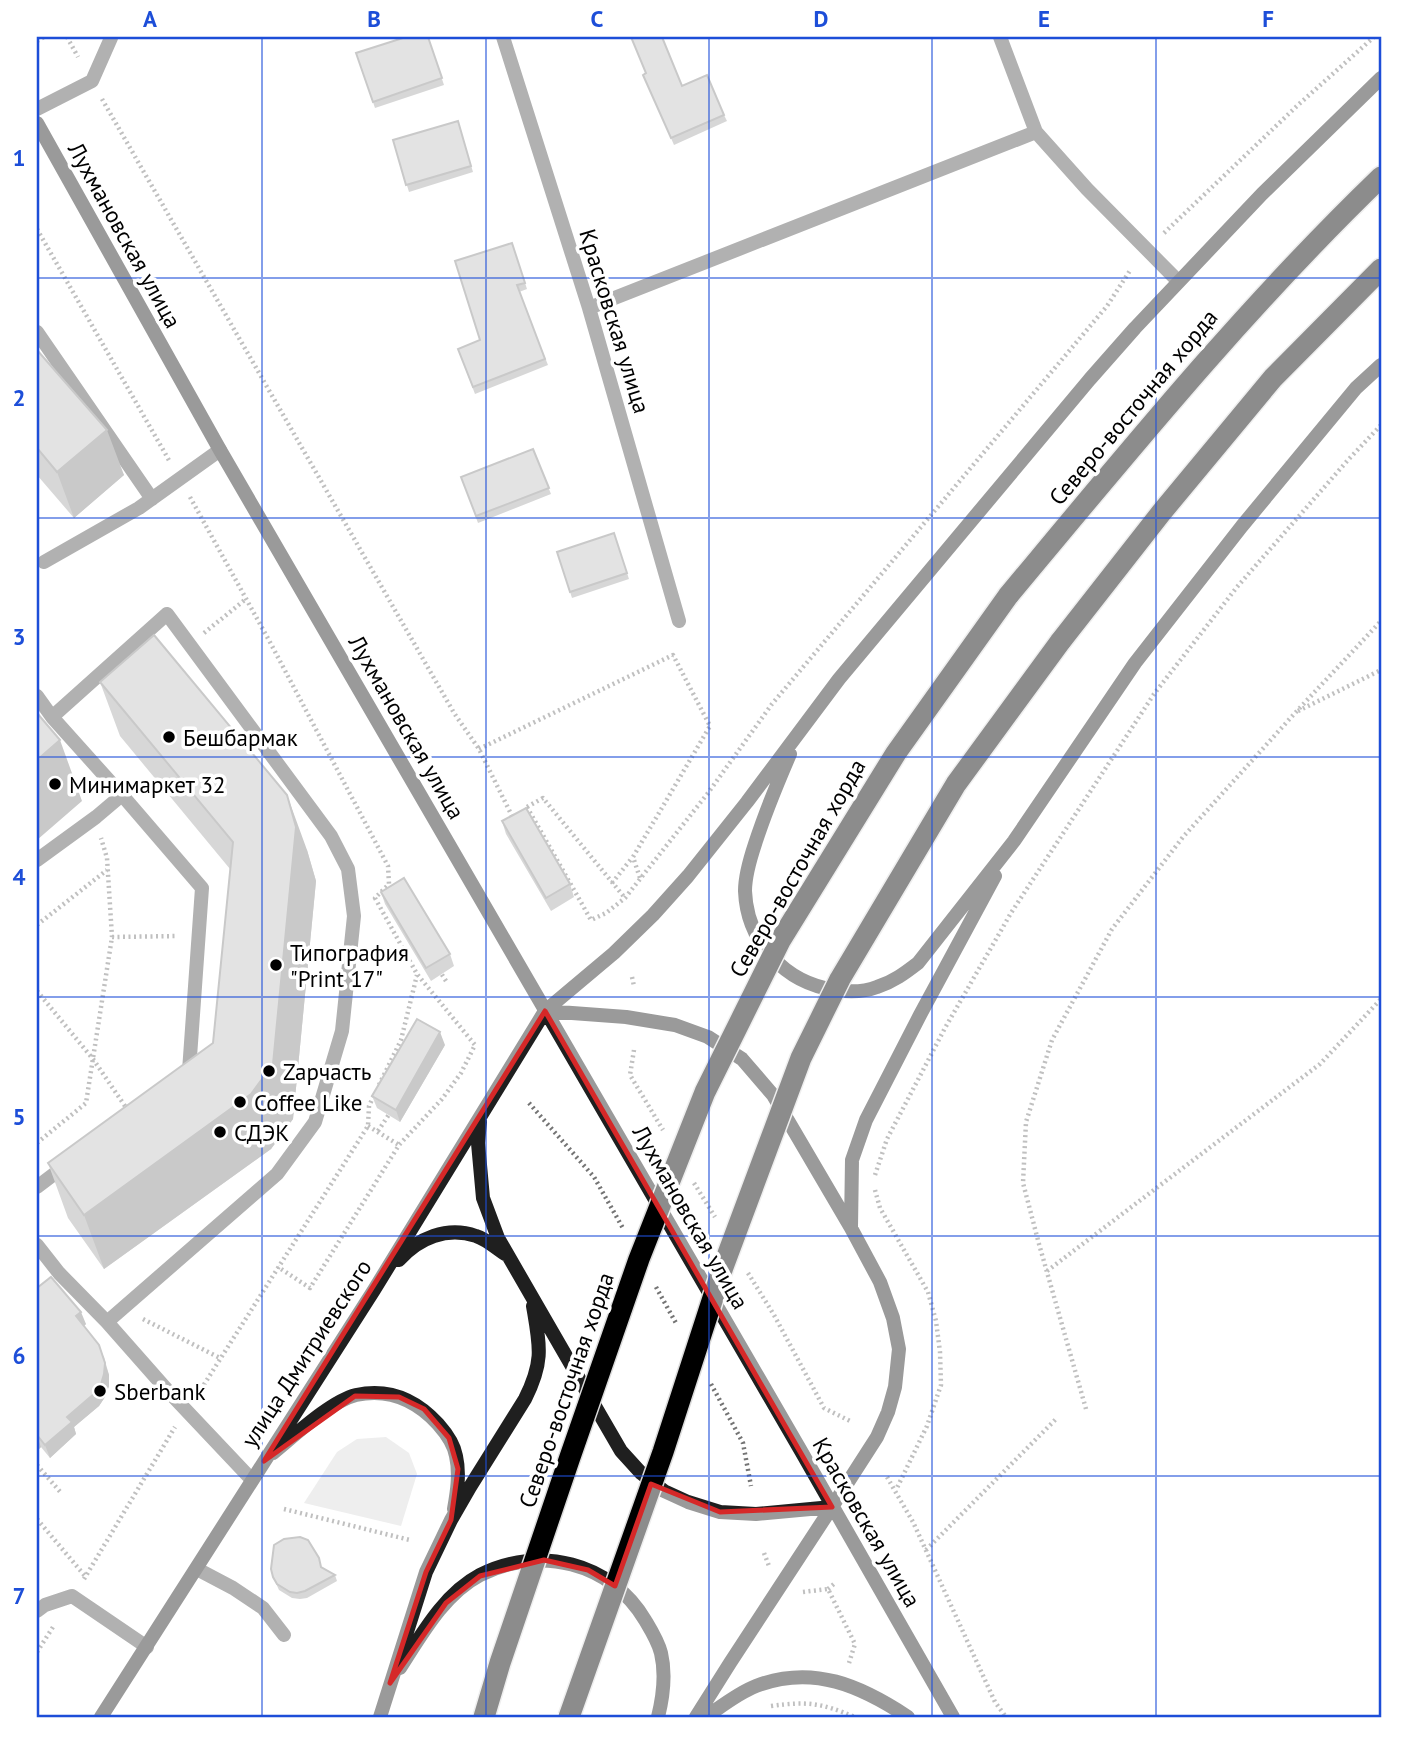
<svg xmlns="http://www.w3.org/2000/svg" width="1418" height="1754" font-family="'PT Sans',sans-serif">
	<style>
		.green { fill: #d9d9d9 }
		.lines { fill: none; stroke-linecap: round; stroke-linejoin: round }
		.highway-casing { stroke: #dbdbdb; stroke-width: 24 }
		.path { stroke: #747474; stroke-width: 4.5; stroke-dasharray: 2 3.5; stroke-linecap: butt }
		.lane { stroke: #525252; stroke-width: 14 }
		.street { stroke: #525252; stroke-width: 14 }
		.secondary { stroke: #1f1f1f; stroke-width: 14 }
		.highway { stroke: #000; stroke-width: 21 }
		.highway-bridge-casing { stroke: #dbdbdb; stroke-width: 24; stroke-linecap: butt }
		.highway-bridge { stroke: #000; stroke-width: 21 }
		.wall { fill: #a7a7a7 }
		.shaded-wall { fill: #888 }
		.building { fill: #c2c2c2; stroke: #888; stroke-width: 2 }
		.marked { fill: none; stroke: #d62828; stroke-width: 5; stroke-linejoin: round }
		.grid { fill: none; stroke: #1d4ed8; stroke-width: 2; stroke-opacity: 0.55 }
		.poi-dot { fill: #000; stroke: #fff; stroke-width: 2.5 }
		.labels { text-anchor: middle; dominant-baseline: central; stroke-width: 7; stroke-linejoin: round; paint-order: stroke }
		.street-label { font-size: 23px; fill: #000; stroke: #fff }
		.poi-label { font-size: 23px; fill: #000; stroke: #fff; text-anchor: start }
		.neatline { fill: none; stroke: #1d4ed8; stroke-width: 2.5 }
		.grid-label { font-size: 23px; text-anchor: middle; font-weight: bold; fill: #1d4ed8 }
	</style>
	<rect width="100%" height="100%" fill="#fff"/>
	<!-- green -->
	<path class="green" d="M386 1437 409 1453 417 1474 401 1526 304 1503 337 1452 357 1439Z"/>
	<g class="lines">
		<defs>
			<path id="highway" d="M1008 596C1128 452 1246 307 1381 177
				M1060 642 1161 513 1273 378 1381 269"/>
		</defs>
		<!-- highway casing -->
		<use href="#highway" class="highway-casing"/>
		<!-- path -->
		<path class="path" d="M67 37 78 57
			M37 41 44 37
			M102 99 454 713 479 749 514 820
			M37 229 170 462
			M1164 233 1298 105 1374 37
			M190 497 271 644 388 866 389 884 375 898 417 974 475 1045 461 1073 442 1099 399 1145 310 1288 278 1267
			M204 633 246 599
			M1298 711 1381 670
			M479 749 673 655 710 726 633 857 640 878
			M527 807 591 920 606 913 625 898 708 793 772 704 1107 306 1131 269
			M527 807 543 798 625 898
			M612 883 632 858
			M37 925 107 870
			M112 937 178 936
			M439 970 446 981
			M632 977 634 986
			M37 991 93 1059 127 1109
			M634 1050 630 1075 663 1130
			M379 1085 401 1040 417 975
			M529 1103 594 1177 624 1230
			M368 1126 399 1145
			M378 1131 390 1113
			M37 1143 86 1103 112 937 107 858 101 838
			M875 1175 887 1139 945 1028 1011 913 1154 694 1237 587 1348 460 1381 425
			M694 1183 715 1217
			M875 1190 880 1208 928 1292 936 1321 940 1352 941 1385 927 1426 896 1490
			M1047 1271 1320 1064 1381 999
			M748 1273 774 1315 824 1408 852 1422
			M656 1287 677 1325
			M143 1319 220 1358
			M711 1384 743 1443 751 1486
			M198 1394 368 1126 369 1106 375 1093
			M1086 1409 1039 1244 1023 1183 1026 1122 1052 1040 1112 929 1183 837 1295 713 1381 621
			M37 1465 62 1494
			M887 1477 913 1522 995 1702 1006 1717
			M284 1509 410 1540
			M37 1519 85 1576
			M926 1550 1056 1419
			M764 1553 769 1566
			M84 1579 175 1427
			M828 1589 835 1583
			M803 1592 828 1589 855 1644 849 1663
			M37 1652 53 1627
			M771 1706C808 1701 821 1703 855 1717"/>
		<!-- lane -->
		<path class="lane" d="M37 109 92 81 111 38 110 37
			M37 332 152 499
			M44 562 139 508 220 450
			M37 696 52 717
			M37 860 96 817 122 795 202 888 189 1071 185 1074
			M37 1187 66 1165
			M37 1245 59 1273 107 1322 167 1390 252 1480
			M107 1322 277 1174 315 1122 342 1031 354 916 348 869 331 836 167 614 52 717 122 795
			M197 1569 233 1588 263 1608 284 1635
			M37 1611 45 1605 72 1596 147 1647"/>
		<!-- street -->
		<path class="street" d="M503 37 589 308 679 621
			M1000 37 1036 132 1087 189 1178 281
			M589 308 1036 132"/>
		<!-- secondary -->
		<path class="secondary" d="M37 123 220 450 801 1451 953 1717
			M790 754C777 784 765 813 755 844 750 859 745 875 745 891 747 942 785 983 835 990 848 992 864 992 877 987 893 982 905 973 918 963L1014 841 1135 663 1242 526 1356 388 1381 365
			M545 1011 626 1017 675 1025 708 1037 742 1059 773 1095 851 1228 880 1282 893 1318 899 1349 895 1387 888 1412 877 1437 832 1507 730 1663 696 1717
			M480 1122 478 1143 483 1198 498 1238 603 1420 621 1451 641 1473 664 1491 688 1502 720 1512 756 1514 832 1507
			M851 1227 852 1160 866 1120 920 1015 995 876
			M399 1260C418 1238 447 1226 476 1236 486 1239 496 1248 505 1254
			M273 1453C294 1436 331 1401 356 1395 389 1388 416 1400 438 1424 446 1433 454 1444 456 1456 460 1474 457 1492 454 1509
			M400 1668C422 1634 444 1594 480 1575 539 1545 611 1562 645 1620 651 1630 658 1641 661 1653 666 1674 663 1697 658 1717
			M101 1717 374 1290 545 1011 614 953 653 915 688 876 747 802 839 679 1090 379 1135 328 1262 194 1381 78
			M380 1717 426 1572 451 1520 470 1487 525 1399C544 1361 540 1347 533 1306
			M706 1717C722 1706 738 1693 756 1686 813 1664 861 1686 908 1717"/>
		<!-- highway -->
		<use href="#highway" class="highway"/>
		<defs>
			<path id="highway-bridge" d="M484 1717 500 1663 570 1457 639 1259 705 1092 780 941 896 753 1008 596
				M569 1717 663 1452 723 1267 801 1058 840 979 956 784 1060 642"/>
		</defs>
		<!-- highway-bridge casing -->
		<use href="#highway-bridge" class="highway-bridge-casing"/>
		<!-- highway-bridge -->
		<use href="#highway-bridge" class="highway-bridge"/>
	</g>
	<!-- wall -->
	<path class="wall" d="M428 37 444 85 375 108 356 53Z
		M631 37H670L663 39 682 86 724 115 727 121 674 145 646 81V74Z
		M458 121 473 172 409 192 393 140Z
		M512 243 527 289 519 292 548 365 475 394 458 349 480 340Z
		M37 350 124 475 74 518 37 475Z
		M533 449 551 494 478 523 461 477Z
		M614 533 629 579 572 598 557 552Z
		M100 682 307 850 316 881 293 1119 271 1149 104 1269 68 1218 48 1163 213 1043 230 869 120 736Z
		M502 821 570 884 574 897 551 911 506 834Z
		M381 892 450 954 454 966 431 981 385 904Z
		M445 1045 400 1122 377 1108 372 1096Z
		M37 1288 86 1324 84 1326 104 1357 109 1375V1386L105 1397 99 1406 74 1427 76 1434 50 1458 41 1447 37 1451Z
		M322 1567 335 1575 337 1581 307 1598 300 1599 292 1598 279 1590 273 1577Z"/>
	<!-- shaded-wall -->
	<path class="shaded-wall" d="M107 430 124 475 74 518 57 472Z
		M60 740 82 801 37 840V760Z
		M287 795 307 850 316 881 293 1119 271 1149 104 1269 84 1215 251 1094Z
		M440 1032 445 1045 400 1122 396 1110Z
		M81 1312 86 1324 81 1329 76 1316Z
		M99 1345 109 1375V1386L105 1397 99 1406 74 1427 76 1434 50 1458 45 1445Z
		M37 1436 41 1447 37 1451Z"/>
	<!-- building -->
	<path class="building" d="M406 37H428L442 78 373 102 356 53Z
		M631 37H662L682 86 707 75 724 115 671 138 643 75 646 73Z
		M458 121 471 166 406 185 393 140Z
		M512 243 525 283 517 285 545 359 473 387 458 349 480 340 455 261Z
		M37 350 107 430 57 472 37 448Z
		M533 449 549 488 476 516 461 477Z
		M614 533 627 573 570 592 557 552Z
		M154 635 287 795 296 827 273 1064 251 1094 84 1215 48 1163 213 1043 233 842 100 682Z
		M37 713 60 740 37 760Z
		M526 808 570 884 546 898 502 821Z
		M404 878 450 954 426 968 381 892Z
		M417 1019 440 1032 396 1110 372 1096Z
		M51 1277 81 1312 76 1316 99 1345 105 1363 104 1374 101 1384 95 1393 67 1417 72 1422 45 1445 37 1435V1288Z
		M300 1537 308 1540 319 1558 321 1567 335 1575 305 1591 297 1593 290 1592 277 1584 273 1577 271 1569 274 1545 284 1539Z"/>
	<!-- marked area -->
	<path d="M0 0H1418V1754H0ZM545 1011 832 1507 720 1512 651 1484 615 1586 588 1570 544 1560 480 1576 446 1603 390 1683 426 1572 451 1520 458 1469 449 1438 424 1409 399 1397 355 1396 264 1461Z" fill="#fff" fill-opacity=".55" fill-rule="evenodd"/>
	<path class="marked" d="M545 1011 832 1507 720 1512 651 1484 615 1586 588 1570 544 1560 480 1576 446 1603 390 1683 426 1572 451 1520 458 1469 449 1438 424 1409 399 1397 355 1396 264 1461Z"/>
	<!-- grid -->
	<path class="grid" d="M262 37V1717M486 37V1717M709 37V1717M932 37V1717M1156 37V1717M37 278H1381M37 518H1381M37 757H1381M37 997H1381M37 1236H1381M37 1476H1381"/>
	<!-- markers -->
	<g class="poi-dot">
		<circle cx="169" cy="737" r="7"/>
		<circle cx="55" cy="784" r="7"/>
		<circle cx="276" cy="965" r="7"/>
		<circle cx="269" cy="1071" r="7"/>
		<circle cx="240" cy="1102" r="7"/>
		<circle cx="220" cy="1132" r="7"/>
		<circle cx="100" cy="1391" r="7"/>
	</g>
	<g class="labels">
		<!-- street labels -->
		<g class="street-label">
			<text transform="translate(125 235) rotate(61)">Лухмановская улица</text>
			<text transform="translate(615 321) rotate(73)">Красковская улица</text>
			<text transform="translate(1133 407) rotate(-50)">Северо-восточная хорда</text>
			<text transform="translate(407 727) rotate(60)">Лухмановская улица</text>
			<text transform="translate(797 868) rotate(-60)">Северо-восточная хорда</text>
			<text transform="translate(691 1217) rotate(60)">Лухмановская улица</text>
			<text transform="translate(306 1353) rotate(-57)">улица Дмитриевского</text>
			<text transform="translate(566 1390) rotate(-71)">Северо-восточная хорда</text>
			<text transform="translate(867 1522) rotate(60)">Красковская улица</text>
		</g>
		<!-- poi labels -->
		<g class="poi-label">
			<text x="183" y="737">Бешбармак</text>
			<text x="69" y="784">Минимаркет 32</text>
			<text x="290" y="952">Типография<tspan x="290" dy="26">"Print 17"</tspan></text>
			<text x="283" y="1071">Zapчасть</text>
			<text x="254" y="1102">Coffee Like</text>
			<text x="234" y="1132">СДЭК</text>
			<text x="114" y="1391">Sberbank</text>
		</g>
	</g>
	<!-- border -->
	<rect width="1418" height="1754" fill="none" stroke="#ffffff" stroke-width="77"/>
	<rect x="38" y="38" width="1342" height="1678" class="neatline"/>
	<g class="grid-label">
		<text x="150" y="27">A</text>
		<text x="374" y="27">B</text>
		<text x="597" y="27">C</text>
		<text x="821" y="27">D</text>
		<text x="1044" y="27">E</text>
		<text x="1268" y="27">F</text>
		<text x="19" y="166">1</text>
		<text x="19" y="406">2</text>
		<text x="19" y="645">3</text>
		<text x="19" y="885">4</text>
		<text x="19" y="1125">5</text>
		<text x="19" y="1364">6</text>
		<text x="19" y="1604">7</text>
	</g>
</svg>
